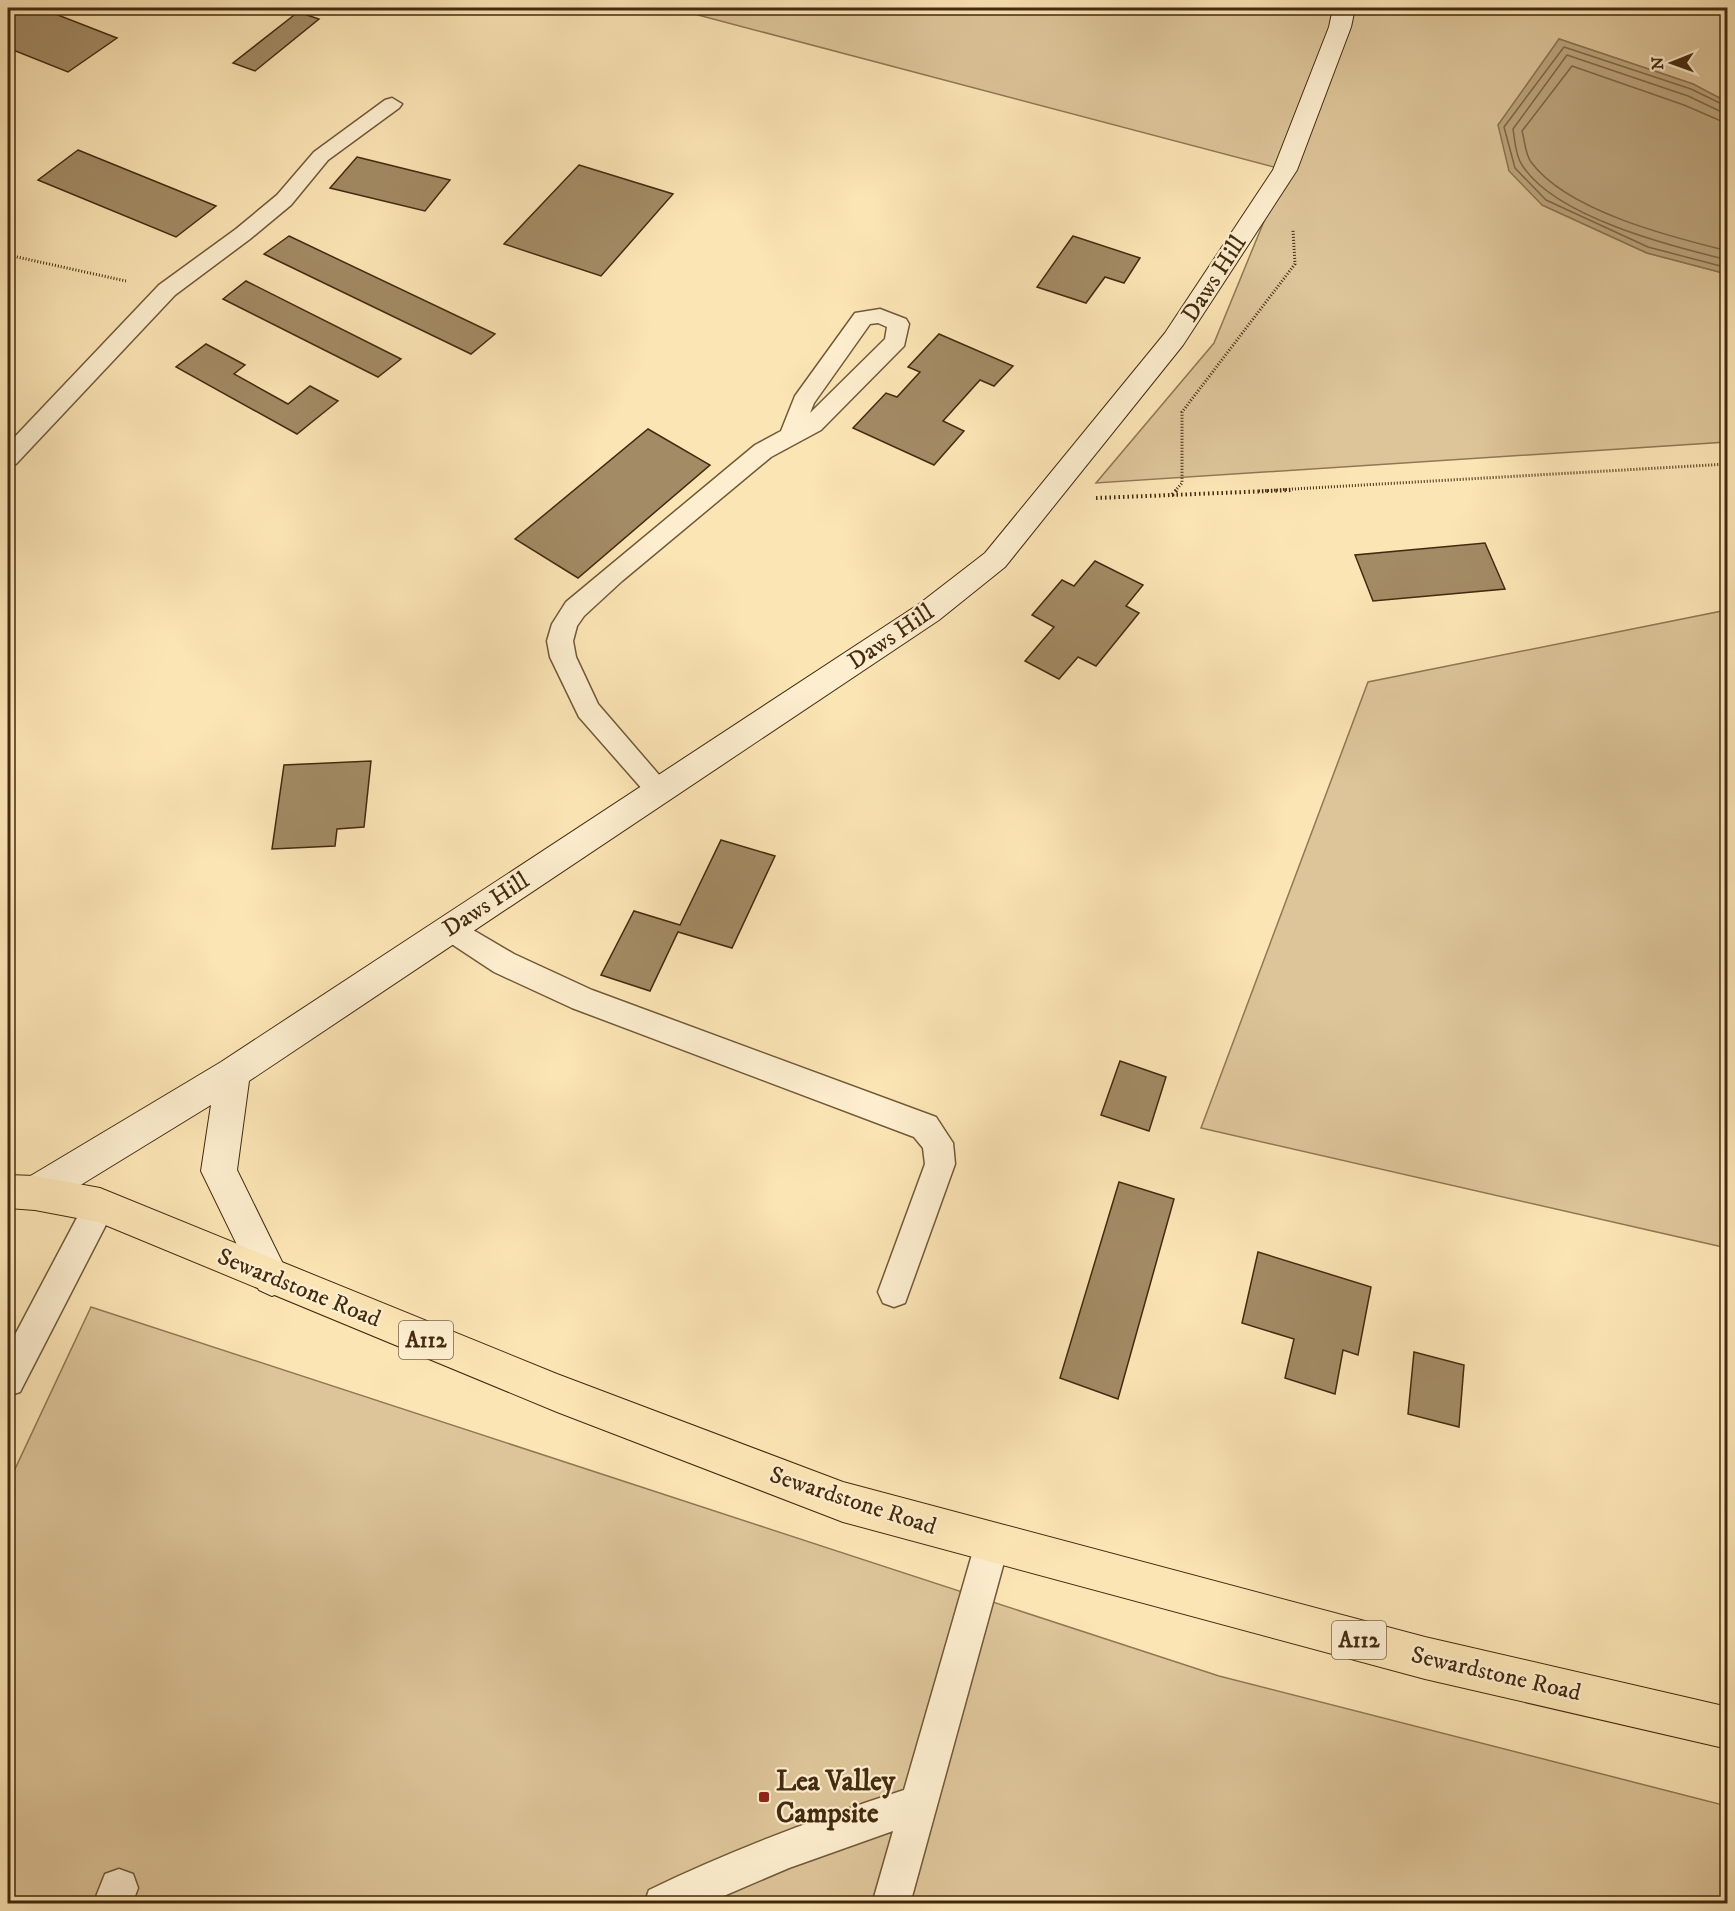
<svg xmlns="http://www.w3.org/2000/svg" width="1735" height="1911" font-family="'IM FELL DW Pica',serif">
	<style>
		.green { fill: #ddc599; stroke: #907854; stroke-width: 1.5 }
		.water { fill: #bda57d; stroke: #8c7451; stroke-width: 1.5 }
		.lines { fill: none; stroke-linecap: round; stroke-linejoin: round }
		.shore { stroke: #806846; stroke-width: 1.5 }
		.building { fill: #a38b65; stroke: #432a0f; stroke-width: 1.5 }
		.lane-casing { stroke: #715938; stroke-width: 3 }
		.secondary-casing { stroke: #432a0f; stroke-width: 2 }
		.primary-casing { stroke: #432a0f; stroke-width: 2 }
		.path-far1 { stroke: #432a0f; stroke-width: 3; stroke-dasharray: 1 2; stroke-linecap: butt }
		.path { stroke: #432a0f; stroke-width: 4; stroke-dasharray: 1.5 3; stroke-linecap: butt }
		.lane { fill: #fdeecf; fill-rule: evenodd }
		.secondary { fill: #fdeecf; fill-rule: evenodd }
		.primary { fill: #fce5b5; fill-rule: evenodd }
		.poi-dot { fill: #8f2418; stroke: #fdeecf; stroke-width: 2 }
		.labels { text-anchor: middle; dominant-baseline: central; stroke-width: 4.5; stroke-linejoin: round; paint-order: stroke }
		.shield { fill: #fdeecf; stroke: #7b6549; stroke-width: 1.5 }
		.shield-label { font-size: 22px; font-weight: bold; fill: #432a0f }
		.street-label { font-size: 24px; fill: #432a0f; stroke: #fdeecf }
		.near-poi-label { font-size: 28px; font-weight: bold; fill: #432a0f; stroke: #fdeecf; text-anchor: start }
	</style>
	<rect width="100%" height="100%" fill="#fce5b5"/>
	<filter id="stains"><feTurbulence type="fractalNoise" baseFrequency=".00333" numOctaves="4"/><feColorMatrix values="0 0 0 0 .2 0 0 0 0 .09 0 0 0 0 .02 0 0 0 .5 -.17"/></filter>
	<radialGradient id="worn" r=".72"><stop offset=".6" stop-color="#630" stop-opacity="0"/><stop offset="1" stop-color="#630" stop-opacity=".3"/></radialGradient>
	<!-- green -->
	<path class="green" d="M702 8H1727V102L1693 84 1559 39 1551 54 1542 205 1647 253 1727 274V442L1096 483 1214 343 1285 170 698 15Z
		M1727 610V1248L1201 1128 1368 682Z
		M91 1307 1219 1676 1727 1806V1903H8V1484Z"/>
	<!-- water -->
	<path class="water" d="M1559 39 1693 84 1727 102V274L1647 253 1542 205 1509 171 1498 125Z"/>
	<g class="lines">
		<!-- shore -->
		<path class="shore" d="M1728 107 1691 89 1564 47 1504 127 1515 168 1546 200 1648 247 1728 268
			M1728 115 1688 96 1567 55 1513 129C1515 140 1515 155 1522 165 1555 217 1670 246 1728 260
			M1728 124 1684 105 1572 66 1522 131C1525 141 1525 154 1531 162 1567 211 1671 237 1728 251"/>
	</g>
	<!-- building -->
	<path class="building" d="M8 8H40L117 38 68 72 8 48Z
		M298 12 319 19 255 71 233 63Z
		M78 150 216 206 176 237 38 180Z
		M357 157 450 180 425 211 330 188Z
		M579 165 673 194 601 276 504 244Z
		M289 236 495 334 471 354 264 254Z
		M1073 236 1140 258 1124 283 1105 277 1086 303 1037 287Z
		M246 281 401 359 378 377 223 299Z
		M939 334 1013 366 994 386 980 380 943 421 964 431 934 465 853 428 886 393 897 397 920 372 908 367Z
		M206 344 245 365 234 374 288 404 310 386 338 401 297 434 176 367Z
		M648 429 710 465 578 578 515 539Z
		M1485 543 1505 589 1373 601 1355 555Z
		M1095 561 1143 585 1126 606 1139 613 1096 666 1078 657 1059 679 1025 661 1054 627 1032 615 1062 580 1074 586Z
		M371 761 364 827 337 829 335 846 272 849 284 765Z
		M721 840 775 856 732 948 678 932 650 991 601 975 634 911 680 925Z
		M1120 1061 1166 1077 1149 1131 1101 1115Z
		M1119 1182 1174 1199 1118 1399 1060 1378Z
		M1258 1252 1371 1287 1358 1355 1343 1350 1335 1394 1285 1378 1294 1339 1242 1323Z
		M1414 1352 1464 1365 1459 1427 1408 1414Z"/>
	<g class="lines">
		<defs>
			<path id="lane" d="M392 98 402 104 399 108 328 160 291 205 250 239 175 295 16 464 8 466V444L159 285 236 229 277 195 314 152 385 100Z
				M880 309 906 319 909 324 904 346 821 430 771 457 622 581 584 616 577 626 573 641 576 657 598 704 673 791 669 799 660 802 651 799 579 717 550 657 547 641 552 624 566 602 755 445 781 431 795 396 855 313ZM878 323 887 327 885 339 810 413 814 403 870 324Z
				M451 917 514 954 592 990 936 1117 953 1143 955 1164 905 1303 894 1307 883 1303 878 1292 925 1164 923 1148 914 1137 572 1008 494 972 441 937 437 929 441 921Z
				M100 1190 111 1195 116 1205 111 1215 20 1392 8 1396V1348L89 1195Z
				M992 1527 1004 1532 1009 1544 910 1904H872L893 1831 789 1868 705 1904H644L649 1890C732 1850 817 1818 904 1790L975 1544 980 1532Z
				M119 1869 133 1874 138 1888 132 1904H93L105 1874Z"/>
			<path id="secondary" d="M1333 8H1355L1351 27 1297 170 1183 345 1005 567 939 620 249 1081 237 1170 290 1278 285 1290 272 1296 259 1290 201 1171 211 1105 48 1205 35 1210 22 1205 17 1193 22 1181 221 1062 919 604 985 553 1165 333 1273 170 1329 27Z"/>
			<path id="primary" d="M8 1175 35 1176 100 1188 557 1374 843 1482 1425 1637 1728 1707V1749L1425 1679 843 1522 557 1412 98 1222 35 1210 8 1208Z"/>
		</defs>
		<!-- lane casing -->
		<use href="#lane" class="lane-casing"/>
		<!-- secondary casing -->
		<use href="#secondary" class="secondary-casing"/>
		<!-- primary casing -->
		<use href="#primary" class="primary-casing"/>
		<!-- path-far1 -->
		<path class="path-far1" d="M8 255 126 281
			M1175 491 1182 483V412L1295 264 1293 230
			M1259 491 1728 464"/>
		<!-- path -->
		<path class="path" d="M1172 495 1292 490
			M1096 498 1172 495 1177 490"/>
		<!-- lane -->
		<use href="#lane" class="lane"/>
		<!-- secondary -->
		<use href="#secondary" class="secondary"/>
		<!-- primary -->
		<use href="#primary" class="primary"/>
	</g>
	<!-- markers -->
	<rect class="poi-dot" x="758" y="1791" width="12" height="12" rx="3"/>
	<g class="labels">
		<!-- shield labels -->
		<g class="shield">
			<rect x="399" y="1321" width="54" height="38" rx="4.5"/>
			<rect x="1332" y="1621" width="54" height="38" rx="4.5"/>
		</g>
		<g class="shield-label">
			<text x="426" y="1340">A112</text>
			<text x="1359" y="1640">A112</text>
		</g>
		<!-- street labels -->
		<g class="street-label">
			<text transform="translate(1214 279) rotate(-57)">Daws Hill</text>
			<text transform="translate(891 637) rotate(-34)">Daws Hill</text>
			<text transform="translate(486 905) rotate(-33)">Daws Hill</text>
			<text transform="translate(299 1288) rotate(22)">Sewardstone Road</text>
			<text transform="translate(853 1501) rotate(18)">Sewardstone Road</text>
			<text transform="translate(1496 1674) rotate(13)">Sewardstone Road</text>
		</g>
		<!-- near-poi labels -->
		<g class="near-poi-label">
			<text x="776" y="1781">Lea Valley<tspan x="776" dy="32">Campsite</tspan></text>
		</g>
	</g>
	<!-- margin -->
	<rect width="1735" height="1911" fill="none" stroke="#fce5b5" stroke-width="30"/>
	<rect x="9" y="9" width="1717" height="1893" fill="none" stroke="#432a0f" stroke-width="3"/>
	<rect x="15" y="15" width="1705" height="1881" fill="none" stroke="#432a0f" stroke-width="1.5"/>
	<!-- north arrow -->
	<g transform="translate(1672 63) rotate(269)" stroke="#fdeecf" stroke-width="4.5" paint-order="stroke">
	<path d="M0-4.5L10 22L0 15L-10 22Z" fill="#432a0f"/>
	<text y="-9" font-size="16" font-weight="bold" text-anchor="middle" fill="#432a0f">N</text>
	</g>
	<rect width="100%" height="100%" filter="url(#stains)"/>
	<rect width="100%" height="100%" fill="url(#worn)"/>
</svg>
